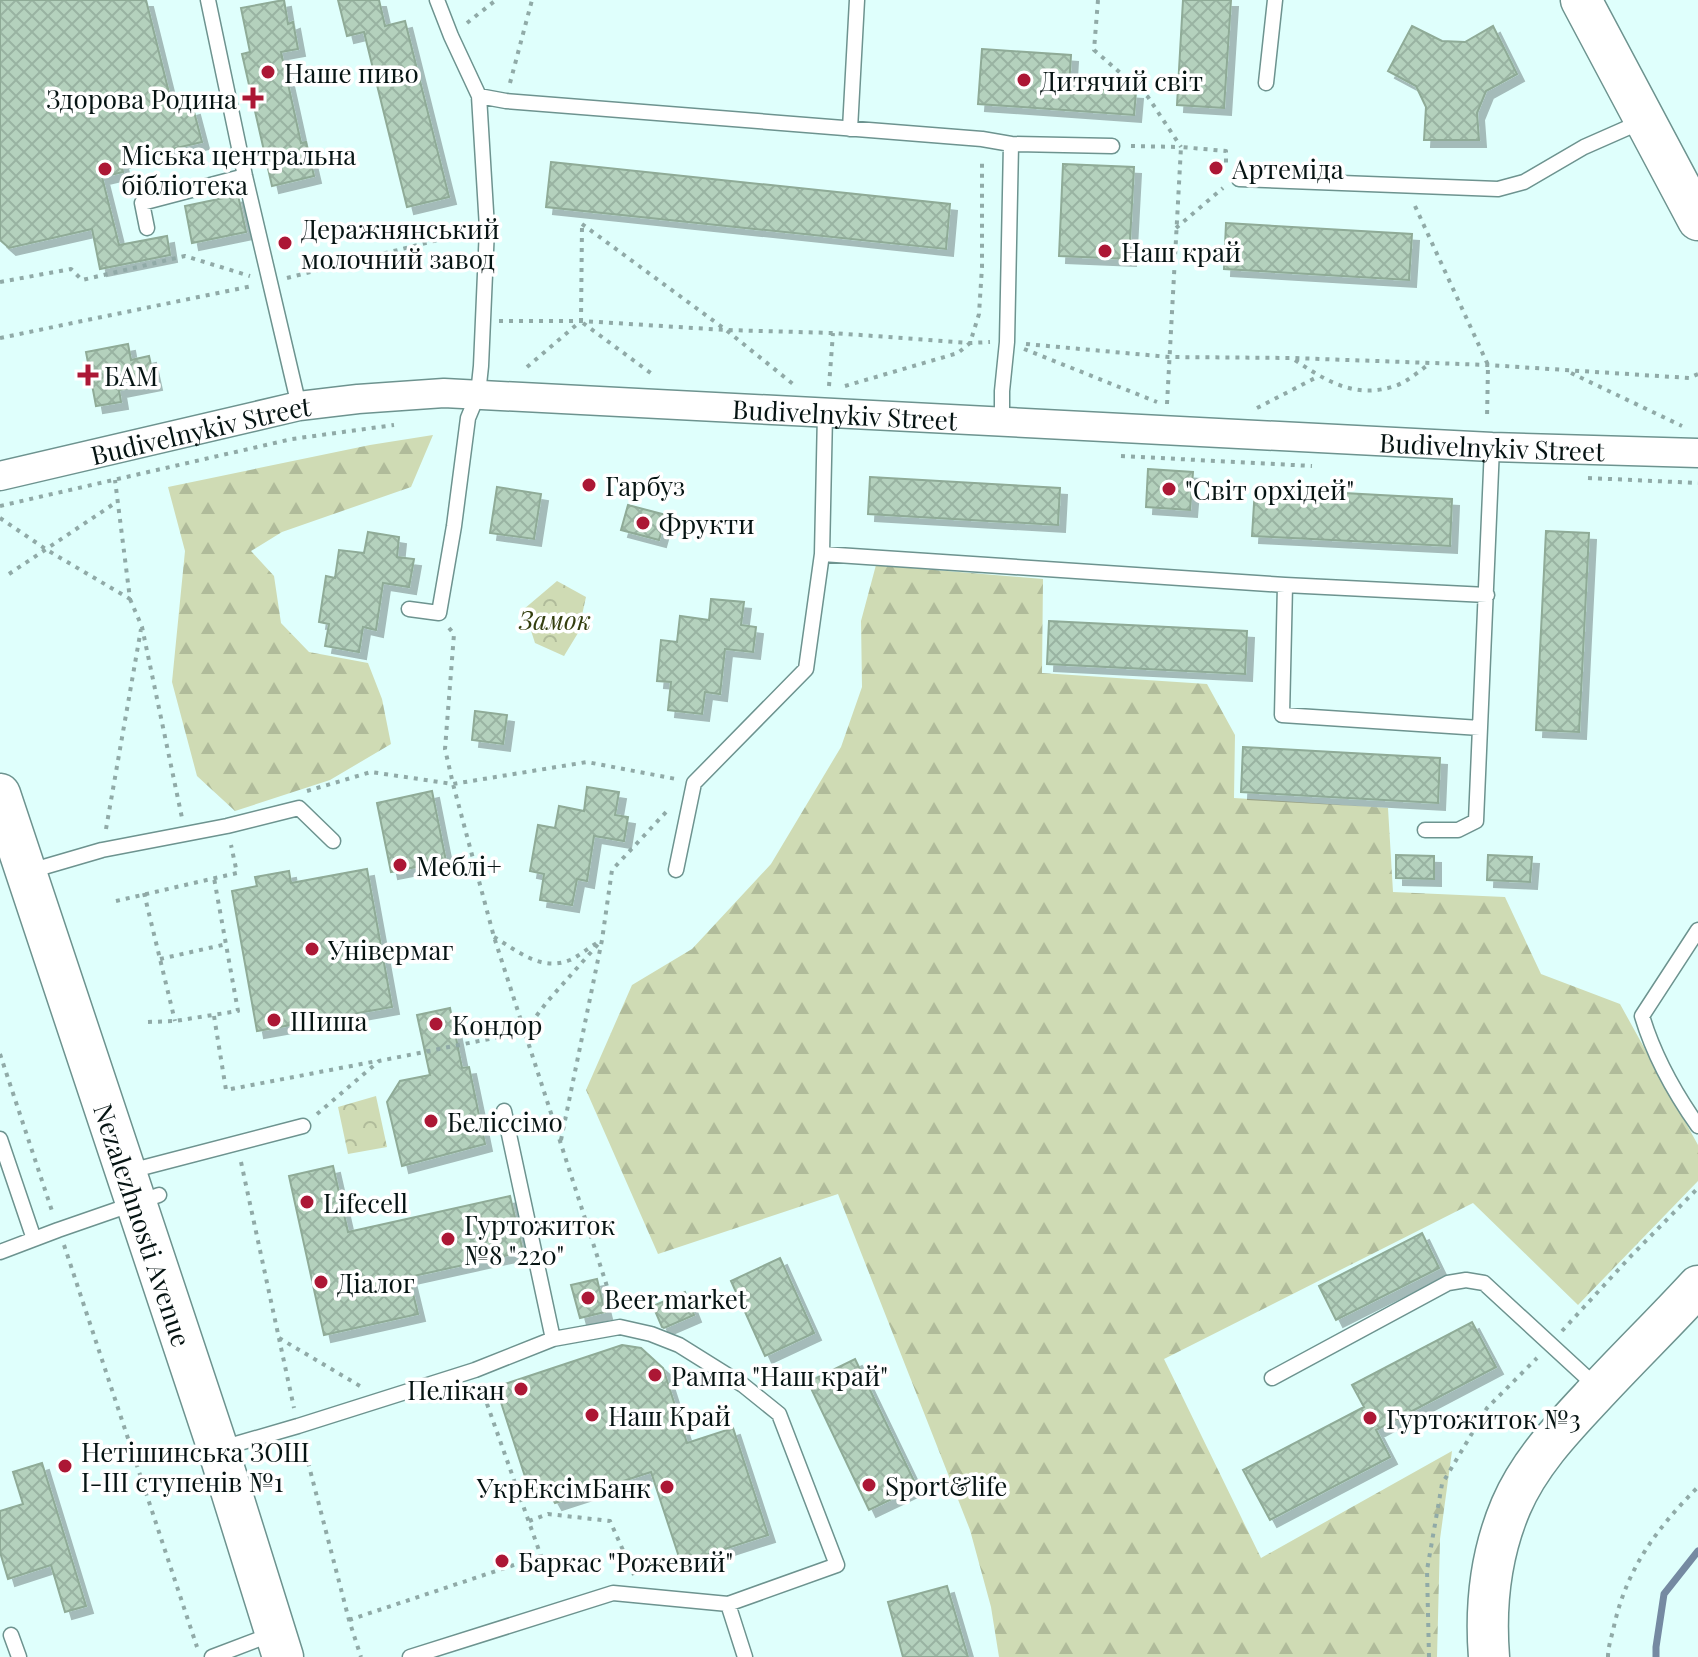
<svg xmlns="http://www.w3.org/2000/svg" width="1698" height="1657" font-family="'Playfair Display',serif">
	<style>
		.forest { fill: url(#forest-firs) }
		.park { fill: url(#park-crowns) }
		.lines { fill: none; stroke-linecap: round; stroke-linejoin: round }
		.stream { stroke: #758aa2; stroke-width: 7 }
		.building { fill: url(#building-cross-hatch); stroke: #8fab97; stroke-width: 2; filter: url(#shadow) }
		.lane-casing { stroke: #6d938f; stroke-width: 17 }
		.street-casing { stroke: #6d938f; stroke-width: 31 }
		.secondary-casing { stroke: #6d938f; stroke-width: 43 }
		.path { stroke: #90aaa7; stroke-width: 4; stroke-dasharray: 4 6; stroke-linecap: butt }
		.lane { stroke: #fff; stroke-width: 14 }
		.street { stroke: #fff; stroke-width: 28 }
		.secondary { stroke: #fff; stroke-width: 40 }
		.poi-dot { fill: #ac1735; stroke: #fff; stroke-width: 3 }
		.labels { text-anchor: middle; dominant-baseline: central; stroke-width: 7; stroke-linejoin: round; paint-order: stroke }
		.poi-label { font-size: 26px; fill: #061413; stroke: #fff; text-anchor: start }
		.street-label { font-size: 26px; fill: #061413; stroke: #fff }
		.park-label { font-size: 26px; font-style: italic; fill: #343e0f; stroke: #fff }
	</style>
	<defs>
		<pattern id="forest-firs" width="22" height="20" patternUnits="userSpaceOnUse" patternTransform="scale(2)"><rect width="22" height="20" fill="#cfdbb4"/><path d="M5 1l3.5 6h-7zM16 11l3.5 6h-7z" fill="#b0bb9a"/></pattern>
		<pattern id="park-crowns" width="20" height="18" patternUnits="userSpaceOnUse" patternTransform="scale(2)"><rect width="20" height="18" fill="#cfdbb4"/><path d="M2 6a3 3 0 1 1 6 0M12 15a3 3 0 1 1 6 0" fill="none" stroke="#b0bb9a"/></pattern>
		<pattern id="building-cross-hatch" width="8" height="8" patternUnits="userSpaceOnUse" patternTransform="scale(2)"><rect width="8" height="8" fill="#b4d1bd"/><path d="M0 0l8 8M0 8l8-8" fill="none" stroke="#99b3a2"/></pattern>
		<filter id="shadow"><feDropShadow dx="7" dy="7" stdDeviation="0" flood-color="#0004"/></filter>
	</defs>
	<rect width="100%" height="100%" fill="#dffffc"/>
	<!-- forest -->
	<path class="forest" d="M433 435 411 487 282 532 251 551 274 576 281 623 309 652 368 663 382 699 391 744 330 780 235 811 197 776 172 682 185 551 168 487 370 445Z
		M876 565 1043 579 1042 673 1207 684 1235 735 1234 798 1388 808 1393 892 1505 897 1541 974 1620 1004 1698 1145V1181L1578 1305 1473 1203 1164 1359 1261 1558 1452 1451 1440 1539 1437 1657H999L991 1607 970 1530 838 1194 658 1254 586 1090 632 985 692 949 771 864 841 747 862 687 861 621Z"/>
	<!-- park -->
	<path class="park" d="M557 581 586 597 578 633 564 656 535 643 524 609Z
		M376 1096 387 1147 348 1154 338 1107Z"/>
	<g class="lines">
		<!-- stream -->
		<path class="stream" d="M1656 1657V1647L1664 1594 1698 1551"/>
	</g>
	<!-- building -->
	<path class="building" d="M0 0H146L174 113 193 108 202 142 121 161 123 172 102 177 119 245 167 236 170 255 100 269 92 229 9 248 0 240Z
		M284 0 288 24 293 22 298 49 281 52 301 143 306 142 314 176 272 186 242 54 250 52 241 8Z
		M338 0H379L385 26 405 21 449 197 407 207 364 32 347 36Z
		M1183 0H1231L1224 108 1177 105Z
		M1412 26 1442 41 1465 42 1493 26 1517 74 1486 91 1477 113 1479 140H1424L1426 107 1416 86 1388 71Z
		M982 49 1071 55 1069 88 1136 92 1134 115 978 104Z
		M551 162 950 204 946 249 546 207Z
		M1063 164 1134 167 1129 259 1059 256Z
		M238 195 246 232 192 243 185 206Z
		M1226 223 1412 234 1409 280 1224 269Z
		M128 344 131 360 149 356 155 383 119 390 121 402 96 406 86 352Z
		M1148 469 1193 472 1190 510 1146 507Z
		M870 477 1060 488 1058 525 868 514Z
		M497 487 541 494 534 539 490 533Z
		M1255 488 1452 499 1450 546 1252 536Z
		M628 505 666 515 659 540 621 530Z
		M1546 531 1589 533 1579 732 1536 730Z
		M368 532 399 537 397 557 414 559 409 587 383 583 376 630 363 627 359 652 325 646 329 624 319 622 326 576 335 578 339 550 364 553Z
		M711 599 744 602 741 625 756 627 753 652 725 649 720 694 705 692 702 714 668 710 671 682 657 681 661 640 677 642 680 616 709 620Z
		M1049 621 1247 631 1245 674 1047 664Z
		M475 711 507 715 503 744 472 740Z
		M1243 747 1440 758 1438 803 1241 792Z
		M587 787 619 792 615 815 628 817 624 841 594 836 587 881 577 879 572 905 540 900 544 874 530 871 538 825 555 828 559 806 584 811Z
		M432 791 446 861 391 872 377 803Z
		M1396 855 1434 856V879L1396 878Z
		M1488 855 1532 857 1530 882 1487 880Z
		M367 869 392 1007 257 1031 232 891 257 886 255 877 289 871 291 883Z
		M450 1008 462 1068 469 1067 485 1144 402 1166 387 1102 400 1081 430 1075 417 1015Z
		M333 1166 348 1232 510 1196 523 1252 409 1277 418 1314 324 1335 289 1176Z
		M1422 1233 1439 1268 1336 1320 1319 1286Z
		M780 1258 814 1333 765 1356 731 1281Z
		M597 1279 605 1312 580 1318 571 1285Z
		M685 1292 694 1315 664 1328 662 1327 653 1306Z
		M1472 1322 1496 1367 1376 1430 1390 1457 1270 1520 1243 1470 1364 1407 1352 1385Z
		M622 1345 641 1348 663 1368 687 1443 733 1428 768 1535 681 1563 651 1472 555 1503 546 1487 530 1492 496 1387Z
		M855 1359 917 1487 869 1510 808 1382Z
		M42 1463 86 1606 65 1612 51 1565 8 1579 0 1552V1511L23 1504 13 1472Z
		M947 1586 968 1657H903L888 1602Z"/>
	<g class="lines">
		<defs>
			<path id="lane" d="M208 0 245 176 299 406
				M1266 83 1275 0
				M479 96 506 101 982 139 1011 144 1007 342 1002 391V421
				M850 129 857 0
				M1011 144 1112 146
				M1239 179 1498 189 1524 182 1584 147 1643 121
				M147 228 142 203 245 176
				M822 554 1285 585 1487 595
				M1285 585 1282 715 1480 728
				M409 609 439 613 454 526 468 418 478 394 481 366 487 228 479 96 451 36 437 0
				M1425 830H1458L1476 821 1492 447
				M676 870 694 783 806 669 822 554 825 414
				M30 871 102 850 227 826 299 808 333 841
				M1698 930 1642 1016C1654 1056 1674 1092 1698 1126
				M504 1111 553 1339
				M0 1139 34 1239
				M130 1171 303 1126
				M0 1252 58 1230 159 1195
				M1272 1378 1448 1283 1466 1280 1484 1283 1599 1389
				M222 1448 298 1426 475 1370 553 1339 620 1327 651 1334 679 1345 743 1385 779 1414 837 1565 728 1604 613 1593 410 1657
				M728 1604 745 1657
				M11 1635 19 1657
				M212 1657 275 1633"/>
			<g id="street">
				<path id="s1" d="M0 476 299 406 358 399 444 393 1492 447 1698 453"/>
			</g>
			<g id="secondary">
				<path d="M1581 0 1698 220"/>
				<path id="s2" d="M0 794 218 1449 283 1657"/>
				<path d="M1489 1657C1485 1606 1491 1553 1511 1506 1529 1464 1561 1430 1591 1398 1626 1360 1663 1324 1698 1286"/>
			</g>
		</defs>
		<!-- lane casing -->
		<use href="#lane" class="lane-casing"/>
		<!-- street casing -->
		<use href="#street" class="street-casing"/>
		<!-- secondary casing -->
		<use href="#secondary" class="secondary-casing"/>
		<!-- path -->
		<path class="path" d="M1098 0 1094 50 1148 97 1181 147
			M467 23 496 0
			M510 83 532 0
			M1131 146 1181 147
			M1415 206 1488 365 1487 419
			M582 224 726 330 793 384
			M1176 228 1223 188
			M287 278 469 232
			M0 282 71 269 82 280 185 256 250 276
			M499 321H581L726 330 833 333 970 343 990 342
			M583 323 652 374
			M0 338 252 286
			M1026 344 1169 357 1293 358 1488 365 1689 378 1698 374
			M1024 349 1157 402
			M1295 360C1327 382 1356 399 1395 386 1407 382 1418 372 1428 365
			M527 367 581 321 582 224
			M1571 373 1682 426
			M829 386 833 333
			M845 386 958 353 970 343 979 314 982 267V159
			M1167 404 1181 147 1226 151V164
			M1257 408 1319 376
			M1121 456 1312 466
			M1588 478 1698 483
			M0 506 292 439 394 425
			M0 518 47 550 130 599 115 480
			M9 574 118 501
			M130 599 142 627 182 818
			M449 628 454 634 445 749 453 784 494 937 614 1308
			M307 791 371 772 453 784 587 762 676 779
			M106 829 141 629
			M144 893 175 1021
			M116 901 237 873 231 845
			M494 937C518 951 541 972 570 960 579 956 588 948 597 943
			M160 959 227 944
			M214 1016 226 1090 377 1061
			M148 1022 175 1021 238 1011 214 878
			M0 1054 53 1214
			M317 1114 379 1061 524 1032 547 1002 600 942
			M561 1140 602 940 612 870 667 811
			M241 1162 294 1408
			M64 1245 197 1647
			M1562 1331 1630 1257 1698 1188
			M279 1338 360 1386
			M303 1443 349 1620 361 1657
			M529 1521 548 1514 610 1521 634 1575
			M349 1620 541 1556 481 1387
			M1429 1657 1427 1570 1442 1484 1487 1408 1537 1358
			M1608 1657C1608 1646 1612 1636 1614 1626 1627 1568 1657 1528 1698 1487"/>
		<!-- lane -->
		<use href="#lane" class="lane"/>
		<!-- street -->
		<use href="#street" class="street"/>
		<!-- secondary -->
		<use href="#secondary" class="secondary"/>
	</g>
	<!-- markers -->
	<g class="poi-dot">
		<circle cx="268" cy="72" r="8"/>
		<circle cx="1024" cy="80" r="8"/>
		<path d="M249 86h8v8h8v8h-8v8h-8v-8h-8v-8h8z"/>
		<circle cx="1216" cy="168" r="8"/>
		<circle cx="105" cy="169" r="8"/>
		<circle cx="285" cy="243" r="8"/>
		<circle cx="1105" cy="251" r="8"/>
		<path d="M84 363h8v8h8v8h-8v8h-8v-8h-8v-8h8z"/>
		<circle cx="589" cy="485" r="8"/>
		<circle cx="1169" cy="489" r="8"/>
		<circle cx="643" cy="523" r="8"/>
		<circle cx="400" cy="865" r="8"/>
		<circle cx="312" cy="949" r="8"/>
		<circle cx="274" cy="1020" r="8"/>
		<circle cx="436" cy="1024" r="8"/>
		<circle cx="431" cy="1121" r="8"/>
		<circle cx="307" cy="1202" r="8"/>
		<circle cx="448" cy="1239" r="8"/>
		<circle cx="321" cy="1282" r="8"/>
		<circle cx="588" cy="1298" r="8"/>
		<circle cx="655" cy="1375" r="8"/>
		<circle cx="521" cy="1389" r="8"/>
		<circle cx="592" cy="1415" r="8"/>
		<circle cx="1370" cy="1418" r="8"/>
		<circle cx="65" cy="1466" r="8"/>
		<circle cx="869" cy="1485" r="8"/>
		<circle cx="667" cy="1487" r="8"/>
		<circle cx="502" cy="1561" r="8"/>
	</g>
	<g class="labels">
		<!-- poi labels -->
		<g class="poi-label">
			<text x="284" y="72">Наше пиво</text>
			<text x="1040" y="80">Дитячий світ</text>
			<text x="237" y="98" text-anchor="end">Здорова Родина</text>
			<text x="121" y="154">Міська центральна<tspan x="121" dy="30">бібліотека</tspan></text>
			<text x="1232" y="168">Артеміда</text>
			<text x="301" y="228">Деражнянський<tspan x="301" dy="30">молочний завод</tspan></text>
			<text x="1121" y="251">Наш край</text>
			<text x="104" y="375">БАМ</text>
			<text x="605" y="485">Гарбуз</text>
			<text x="1185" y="489">"Світ орхідей"</text>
			<text x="659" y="523">Фрукти</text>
			<text x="416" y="865">Меблі+</text>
			<text x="328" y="949">Універмаг</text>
			<text x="290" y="1020">Шиша</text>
			<text x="452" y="1024">Кондор</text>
			<text x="447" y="1121">Беліссімо</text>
			<text x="323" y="1202">Lifecell</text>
			<text x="464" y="1224">Гуртожиток<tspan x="464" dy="30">№8 "220"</tspan></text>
			<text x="337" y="1282">Діалог</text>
			<text x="604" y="1298">Beer market</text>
			<text x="671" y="1375">Рампа "Наш край"</text>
			<text x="505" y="1389" text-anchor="end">Пелікан</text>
			<text x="608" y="1415">Наш Край</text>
			<text x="1386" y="1418">Гуртожиток №3</text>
			<text x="81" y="1451">Нетішинська ЗОШ<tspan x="81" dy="30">І-ІІІ ступенів №1</tspan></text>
			<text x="885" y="1485">Sport&amp;life</text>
			<text x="651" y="1487" text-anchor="end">УкрЕксімБанк</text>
			<text x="518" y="1561">Баркас "Рожевий"</text>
		</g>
		<!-- street labels -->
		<g class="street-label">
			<text stroke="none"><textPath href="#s1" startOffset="854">Budivelnykiv Street</textPath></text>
			<text stroke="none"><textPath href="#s1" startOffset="206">Budivelnykiv Street</textPath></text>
			<text stroke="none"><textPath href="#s1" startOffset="1502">Budivelnykiv Street</textPath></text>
			<text stroke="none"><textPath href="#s2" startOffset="454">Nezalezhnosti Avenue</textPath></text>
		</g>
		<!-- park labels -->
		<g class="park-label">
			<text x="555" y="619">Замок</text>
		</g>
	</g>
</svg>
